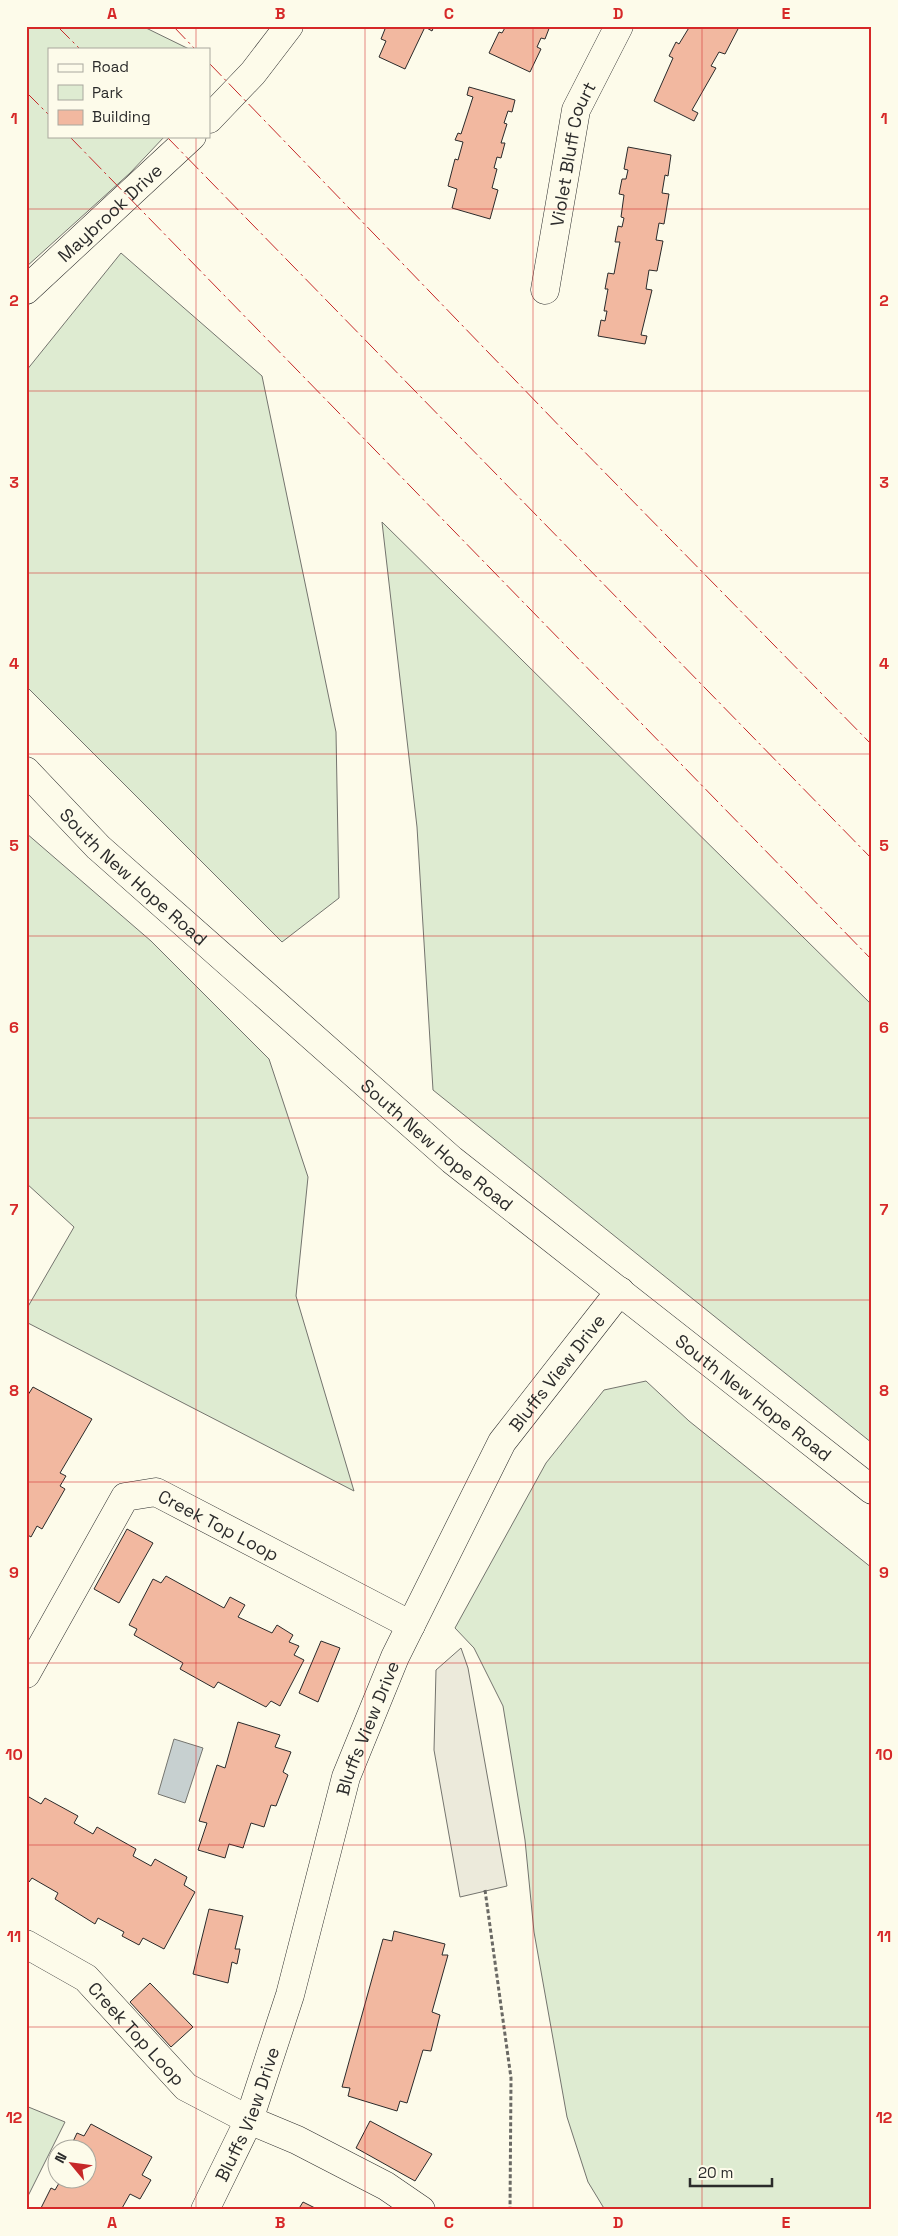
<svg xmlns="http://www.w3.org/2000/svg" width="898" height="2236" font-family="'Space Grotesk',sans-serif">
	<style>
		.green { fill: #deebd1; stroke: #74746e }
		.parking { fill: #eceadb; stroke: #74746e }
		.water { fill: #c7d0d0; stroke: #74746e }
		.building { fill: #f2b8a0; stroke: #2b2b2b }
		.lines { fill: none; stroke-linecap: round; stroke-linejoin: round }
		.minor-casing { stroke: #2b2b2b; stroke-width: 29 }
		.major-casing { stroke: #2b2b2b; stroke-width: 29 }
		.path { stroke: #6a6964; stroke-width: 3; stroke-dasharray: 4 2.5; stroke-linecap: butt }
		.minor { stroke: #fdfbea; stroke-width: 28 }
		.major { stroke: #fdfbea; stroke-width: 28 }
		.power { stroke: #c62828; stroke-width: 1; stroke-dasharray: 18 4 2.5 4; stroke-linecap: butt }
		.grid { fill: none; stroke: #d62828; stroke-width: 1; stroke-opacity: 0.55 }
		.labels { text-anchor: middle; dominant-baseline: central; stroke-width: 4; stroke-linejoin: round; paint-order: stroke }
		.street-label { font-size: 18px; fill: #2b2b2b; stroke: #fdfbea }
		.neatline { fill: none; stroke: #d62828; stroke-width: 2 }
		.grid-label { font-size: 16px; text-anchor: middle; font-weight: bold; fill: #d62828 }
	</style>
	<rect width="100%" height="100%" fill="#fdfbea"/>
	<!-- green -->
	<path class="green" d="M26 26H142L189 49H49V136H165L130 173 26 267Z
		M121 253 262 376 336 732 339 898 282 942 26 686V371Z
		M382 522 872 1005V1443L433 1090 417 827Z
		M26 833 151 941 269 1059 308 1177 296 1296 354 1491 26 1322V1310L74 1227 26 1183Z
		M646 1381 689 1421 872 1568V2210H605L588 2182 567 2117 534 1932 525 1840 503 1706 474 1648 455 1628 546 1463 604 1390Z
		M26 2106 65 2122 26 2200Z"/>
	<!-- parking -->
	<path class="parking" d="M461 1648 468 1668 507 1886 460 1897 434 1750 436 1670Z"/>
	<!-- water -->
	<path class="water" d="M174 1739 203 1748 185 1803 158 1794Z"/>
	<!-- building -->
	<path class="building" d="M434 26 432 31 425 27 405 69 379 57 386 41 381 39 385 29 380 26Z
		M506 26H550L545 39 541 38 537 47 541 49 530 72 489 53 499 32 502 33Z
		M690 26 739 27 725 54 719 52 711 66 716 68 692 110 698 113 694 121 654 101 673 58 669 56 676 42 679 44Z
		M469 87 515 100 512 112 508 111 504 123 507 124 501 143H505L501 158 497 157 494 168 497 169 492 188 498 190 490 219 452 208 457 189 448 186 455 159 458 160 463 142 455 140 458 133 461 134 473 97 467 95Z
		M628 147 671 155 668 176 665 175 662 193 669 194 664 224 659 223 656 240 663 241 657 271 649 270 646 289 652 290 641 335 647 336 645 344 598 336 601 320 605 321 607 311H604L608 289H605L608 273 614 274 620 242H615L618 226 622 227 624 218 621 217 624 195 619 194 622 179H626L628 170 624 169Z
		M33 1387 92 1419 60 1473 66 1476 60 1486 65 1489 42 1529 37 1526 31 1537 26 1534V1398Z
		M127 1529 153 1543 119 1603 94 1589Z
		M166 1576 224 1608 230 1597 245 1605 238 1617 272 1633 277 1625 293 1635 289 1642 299 1646 294 1655 304 1660 280 1706 271 1701 266 1707 218 1682 214 1688 180 1669 183 1663 134 1635 137 1629 129 1625 153 1579 161 1583Z
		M321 1641 340 1648 318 1702 299 1693Z
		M238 1722 280 1735 275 1747 291 1752 283 1772 288 1775 276 1806 271 1805 264 1827 251 1823 243 1848 229 1844 225 1858 198 1850 207 1823 199 1821 217 1765 225 1768Z
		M29 1797 41 1804 45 1798 78 1816 74 1823 93 1834 97 1827 136 1849 133 1856 151 1866 155 1859 187 1877 184 1885 195 1892 164 1949 143 1938 139 1945 122 1936 124 1932 98 1918 95 1924 55 1899 58 1893 32 1878 29 1882 26 1881V1802Z
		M209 1909 243 1916 235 1949H240L237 1964 232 1962 228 1983 193 1974Z
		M394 1931 445 1944 442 1955H448L432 2012 440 2015 431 2051 423 2050 407 2103 400 2101 397 2111 348 2096 350 2088 342 2087 383 1939 392 1941Z
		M150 1983 193 2027 171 2047 130 2002Z
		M370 2121 432 2154 415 2181 356 2148Z
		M91 2124 152 2157 142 2175 151 2180 140 2199 130 2194 121 2210H40L51 2188 55 2190 62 2178H88V2148H70L77 2133 84 2136Z
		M303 2202 319 2210H298Z"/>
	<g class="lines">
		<defs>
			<g id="minor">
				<path d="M209 119 253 73 289 26"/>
				<path id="s1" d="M26 290 192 136"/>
				<path id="s2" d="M545 290 576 110 619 26"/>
				<path id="s3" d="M26 1674 125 1497 156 1492 411 1625"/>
				<path id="s4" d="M26 1944 86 1978 186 2087 249 2120 297 2140 386 2186 421 2210"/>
				<path id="s5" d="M205 2210 249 2120 290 1995 346 1777 395 1657 502 1442 620 1291"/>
			</g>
			<g id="major">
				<path id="s6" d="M26 771 98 847 452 1160 872 1490"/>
			</g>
		</defs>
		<!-- minor casing -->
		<use href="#minor" class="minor-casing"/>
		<!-- major casing -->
		<use href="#major" class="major-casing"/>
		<!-- path -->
		<path class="path" d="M485 1890 511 2078 510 2210"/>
		<!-- minor -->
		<use href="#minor" class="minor"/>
		<!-- major -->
		<use href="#major" class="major"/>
		<!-- power -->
		<path class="power" d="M57 26 80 49
			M173 26 195 49
			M209 63 569 436 872 745
			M26 92 49 115
			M69 136 872 960
			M166 136 872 859"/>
	</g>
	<!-- grid -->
	<path class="grid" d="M196 26V49M365 26V2210M533 26V2210M702 26V2210M196 136V2210M26 209H872M26 391H872M26 573H872M26 754H872M26 936H872M26 1118H872M26 1300H872M26 1482H872M26 1663H872M26 1845H872M26 2027H872"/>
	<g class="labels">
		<!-- street labels -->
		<g class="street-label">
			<text stroke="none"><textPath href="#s2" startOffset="139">Violet Bluff Court</textPath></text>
			<text stroke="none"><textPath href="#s1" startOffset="114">Maybrook Drive</textPath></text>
			<text stroke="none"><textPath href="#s6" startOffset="151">South New Hope Road</textPath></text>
			<text stroke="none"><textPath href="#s6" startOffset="556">South New Hope Road</textPath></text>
			<text stroke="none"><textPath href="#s5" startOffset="915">Bluffs View Drive</textPath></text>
			<text stroke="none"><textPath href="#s6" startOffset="961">South New Hope Road</textPath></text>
			<text stroke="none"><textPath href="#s3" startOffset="305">Creek Top Loop</textPath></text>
			<text stroke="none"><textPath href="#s5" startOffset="510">Bluffs View Drive</textPath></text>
			<text stroke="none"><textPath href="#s4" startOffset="144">Creek Top Loop</textPath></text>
			<text stroke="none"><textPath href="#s5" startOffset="105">Bluffs View Drive</textPath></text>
		</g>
	</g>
	<!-- border -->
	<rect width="898" height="2236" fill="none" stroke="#fdfbea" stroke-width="55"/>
	<!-- legend -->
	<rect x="48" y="48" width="162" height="90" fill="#fdfbea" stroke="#a9a89e"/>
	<rect x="58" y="64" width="25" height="8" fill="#fdfbea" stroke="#a9a89e"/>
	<text x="92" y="72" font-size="15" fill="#2b2b2b">Road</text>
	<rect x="58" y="85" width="25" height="15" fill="#deebd1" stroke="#a9a89e"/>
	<text x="92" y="98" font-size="15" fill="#2b2b2b">Park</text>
	<rect x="58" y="110" width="25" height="15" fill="#f2b8a0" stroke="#a9a89e"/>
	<text x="92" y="122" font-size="15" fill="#2b2b2b">Building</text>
	<!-- north arrow -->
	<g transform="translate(72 2164) rotate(299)"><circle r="24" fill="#fdfbea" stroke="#a9a89e"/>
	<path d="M0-4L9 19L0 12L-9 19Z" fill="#c62828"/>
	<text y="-8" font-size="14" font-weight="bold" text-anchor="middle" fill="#2b2b2b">N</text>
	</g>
	<!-- scale -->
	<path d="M690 2178v8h82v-8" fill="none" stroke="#2b2b2b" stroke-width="2.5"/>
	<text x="698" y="2178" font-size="15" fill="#2b2b2b" stroke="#fdfbea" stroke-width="4" paint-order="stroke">20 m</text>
	<rect x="28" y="28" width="842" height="2180" class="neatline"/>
	<g class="grid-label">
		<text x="112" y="19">A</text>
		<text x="280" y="19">B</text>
		<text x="449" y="19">C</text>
		<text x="618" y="19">D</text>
		<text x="786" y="19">E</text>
		<text x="14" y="124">1</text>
		<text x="884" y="124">1</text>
		<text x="14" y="306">2</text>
		<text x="884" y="306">2</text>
		<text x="14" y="488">3</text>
		<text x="884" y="488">3</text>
		<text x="14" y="669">4</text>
		<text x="884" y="669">4</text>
		<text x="14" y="851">5</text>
		<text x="884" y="851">5</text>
		<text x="14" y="1033">6</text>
		<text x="884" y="1033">6</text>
		<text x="14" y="1215">7</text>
		<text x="884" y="1215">7</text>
		<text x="14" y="1396">8</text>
		<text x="884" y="1396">8</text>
		<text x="14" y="1578">9</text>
		<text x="884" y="1578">9</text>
		<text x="14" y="1760">10</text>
		<text x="884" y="1760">10</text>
		<text x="14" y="1942">11</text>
		<text x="884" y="1942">11</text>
		<text x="14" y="2123">12</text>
		<text x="884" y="2123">12</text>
		<text x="112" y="2228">A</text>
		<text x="280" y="2228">B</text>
		<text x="449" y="2228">C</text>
		<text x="618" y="2228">D</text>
		<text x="786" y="2228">E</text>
	</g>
</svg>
